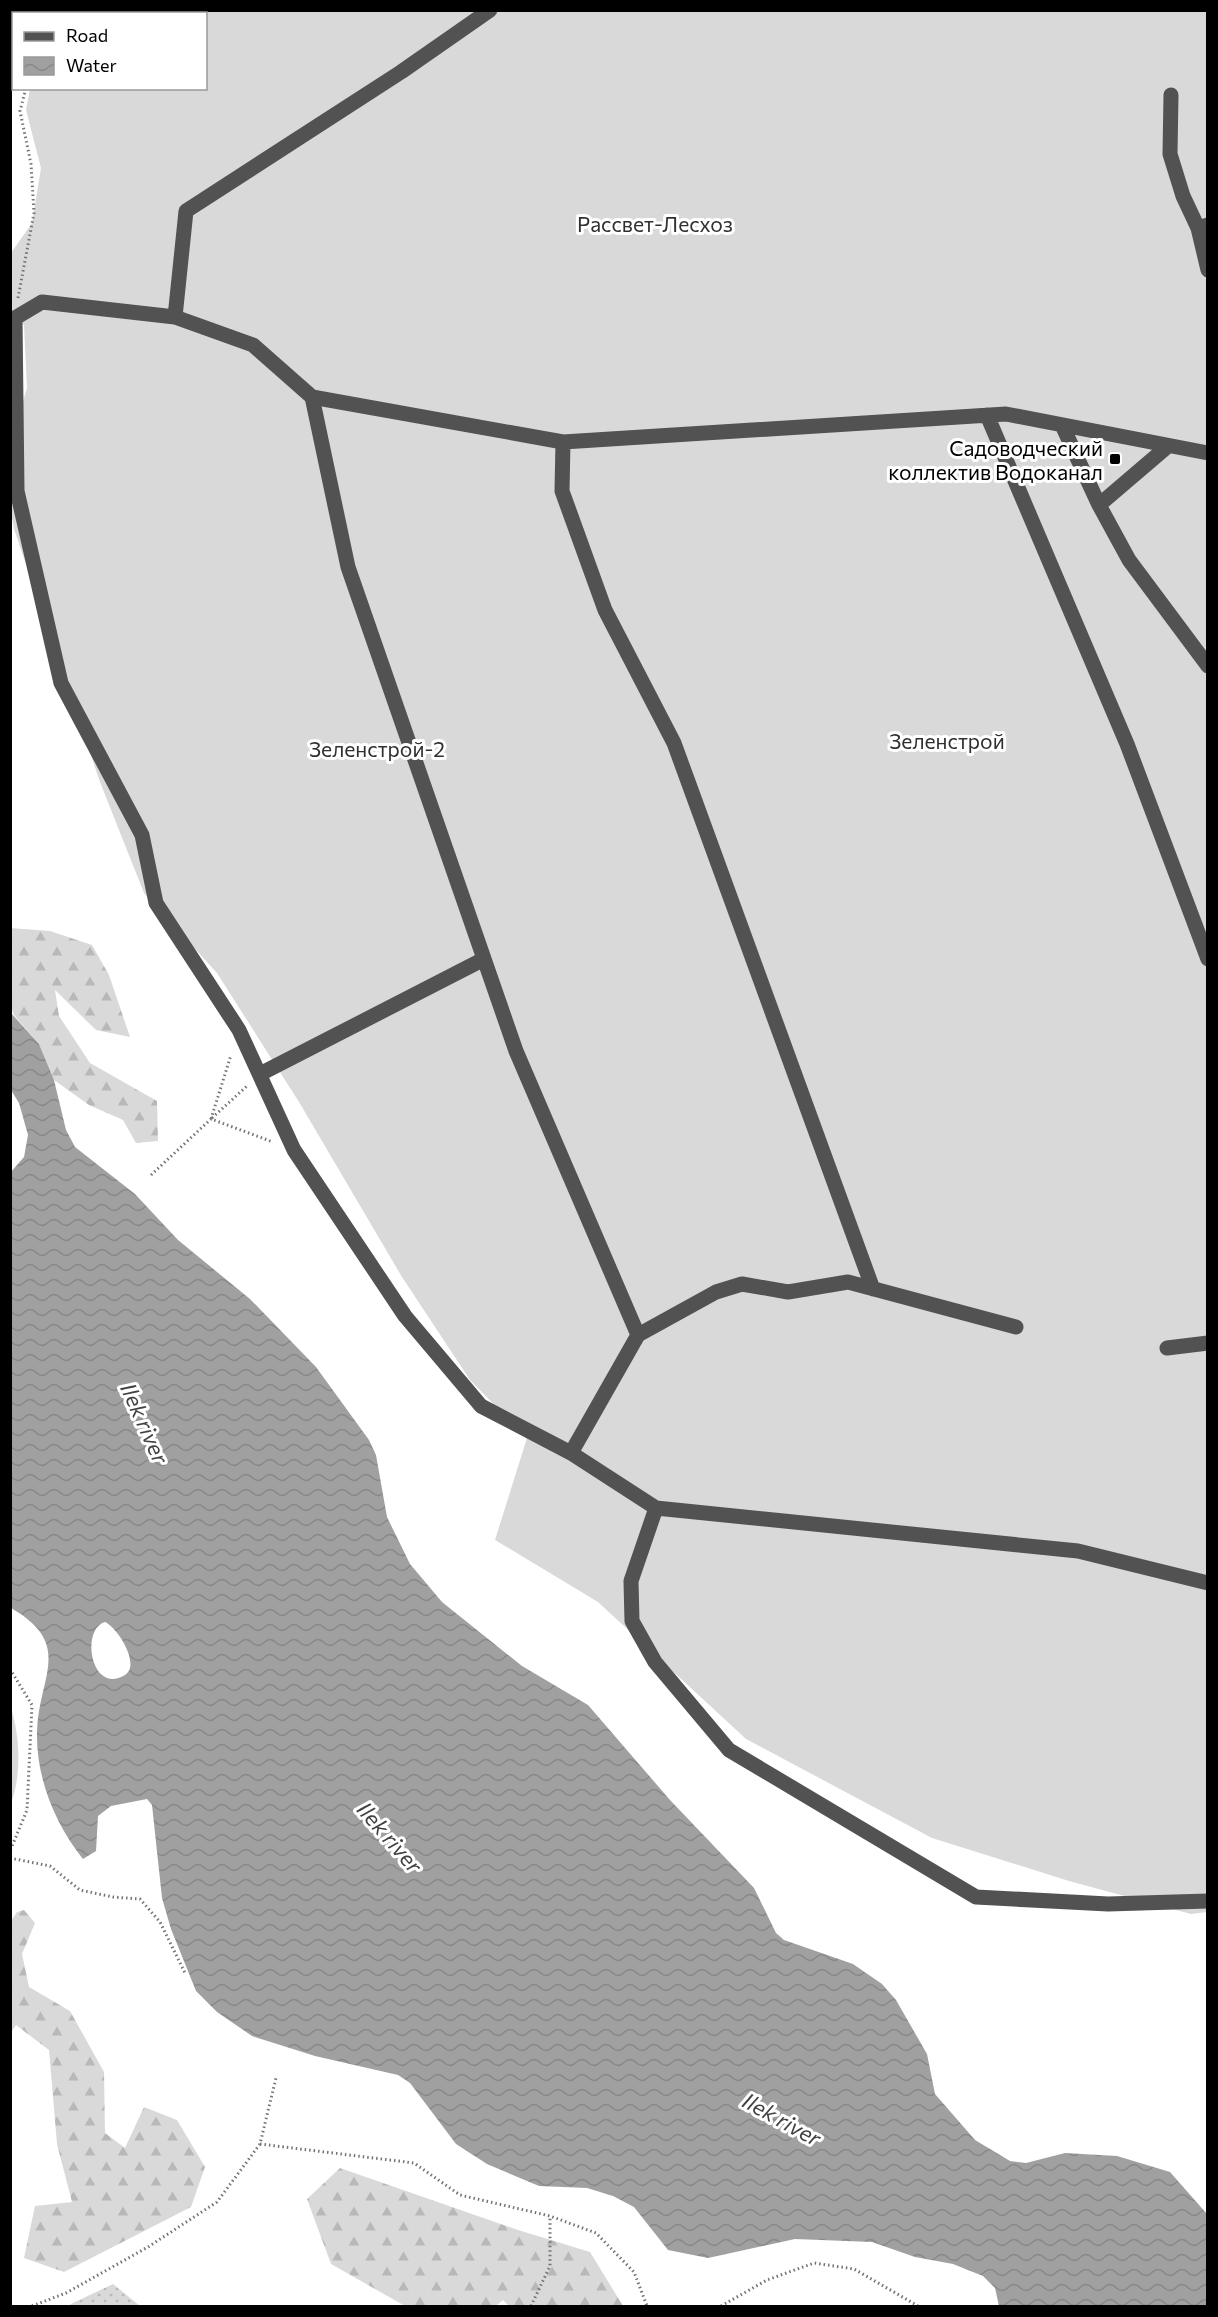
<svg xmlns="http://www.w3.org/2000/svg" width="1218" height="2317" font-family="Commissioner,sans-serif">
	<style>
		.grass { fill: url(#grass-dots) }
		.forest { fill: url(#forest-firs) }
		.garden { fill: #d9d9d9 }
		.water { fill: url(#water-waves); fill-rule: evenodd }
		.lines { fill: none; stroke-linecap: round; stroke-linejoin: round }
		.path { stroke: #747474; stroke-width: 3; stroke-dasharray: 1.5 3; stroke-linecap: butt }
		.minor { stroke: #525252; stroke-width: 15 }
		.poi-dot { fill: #000; stroke: #fff; stroke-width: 2 }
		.labels { text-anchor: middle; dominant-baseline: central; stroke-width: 6; stroke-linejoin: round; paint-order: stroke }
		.park-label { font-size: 21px; fill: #303030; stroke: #fff }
		.poi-label { font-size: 21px; fill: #000; stroke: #fff; text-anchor: end }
		.water-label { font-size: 22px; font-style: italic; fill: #414141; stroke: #fff }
	</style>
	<defs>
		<pattern id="grass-dots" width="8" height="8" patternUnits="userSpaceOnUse" patternTransform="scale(1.5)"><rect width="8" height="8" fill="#d9d9d9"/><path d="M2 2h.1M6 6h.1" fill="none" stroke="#b8b8b8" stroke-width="1.8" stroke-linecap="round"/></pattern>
		<pattern id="forest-firs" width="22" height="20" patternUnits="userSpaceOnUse" patternTransform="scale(1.5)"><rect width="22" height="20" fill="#d9d9d9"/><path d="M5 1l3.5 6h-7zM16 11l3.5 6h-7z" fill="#b8b8b8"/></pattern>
		<pattern id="water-waves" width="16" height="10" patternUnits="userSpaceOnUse" patternTransform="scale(1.5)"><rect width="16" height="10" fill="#a0a0a0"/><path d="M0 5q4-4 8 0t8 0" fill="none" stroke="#888"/></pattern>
	</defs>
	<rect width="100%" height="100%" fill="#fff"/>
	<!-- grass -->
	<path class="grass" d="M113 2284 140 2306H68L71 2304Z"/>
	<!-- forest -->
	<path class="forest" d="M11 10 27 11V13L14 14 13 70 11 71Z
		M10 928 50 931 92 945 109 975 130 1037 96 1030 55 990 59 1016 90 1063 157 1101 158 1141 136 1143 123 1120 89 1105 54 1080 39 1044 14 1015 11 1007Z
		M10 1705C20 1734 22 1774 11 1803Z
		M24 1910 35 1923 22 1954 29 1987 70 2011 104 2072 105 2133 125 2148 144 2107 177 2120 205 2167 191 2207 64 2272 24 2258 35 2206 72 2202 57 2144 49 2050 16 2025 11 2032V1921L17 1912Z
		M340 2168 518 2230 590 2252 623 2306H509L503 2300 496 2306H405L331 2264 307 2199Z"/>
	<!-- garden -->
	<path class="garden" d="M90 11H1207V1912L1191 1914 1069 1881 932 1838 746 1739 598 1602 495 1540 527 1438 470 1380 402 1277 299 1102 217 973 144 893 100 782 14 529 11 513V441L27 388 24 325 11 312V253L32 223 41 168 26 110 30 89 206 88V14L88 13Z"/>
	<!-- water -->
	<path class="water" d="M11 1013 39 1044 54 1080 66 1130 75 1147 135 1194 178 1240 250 1299 316 1367 369 1440 376 1455 387 1517 410 1564 442 1602 522 1666 588 1705 670 1800 754 1888 776 1933 784 1940 853 1964 882 1984 896 2000 927 2054 935 2094 975 2140 1010 2161 1026 2163 1065 2153 1117 2156 1170 2172 1207 2214V2306H999L995 2288 983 2276 953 2264 915 2257 872 2242 795 2239 708 2258 668 2250 634 2207 613 2196 587 2188 539 2186 487 2164 456 2144 410 2083 398 2075 315 2056 252 2036 217 2012 196 1991 171 1929 162 1898 152 1805 147 1799 111 1806 98 1816 96 1851 83 1859C55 1824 36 1778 37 1732 38 1677 75 1645 11 1608L10 1173 24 1157 28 1135 19 1103 11 1090ZM105 1622C118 1628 141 1665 125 1675 91 1696 80 1629 105 1622Z"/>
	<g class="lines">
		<!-- path -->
		<path class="path" d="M85 14 87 10
			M18 298 34 213 31 164 20 111 26 88
			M212 1118 247 1086
			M211 1119 231 1055
			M151 1175 211 1119 273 1142
			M10 1669 32 1705 27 1810 10 1851
			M10 1858 50 1866 80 1890 113 1897 140 1899 160 1922 185 1973
			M260 2144 414 2163 460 2195 550 2216 596 2233 634 2272 647 2306
			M32 2306 66 2293 148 2247 217 2202 260 2144 276 2078
			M531 2306 550 2266V2217
			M721 2306 767 2280 814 2263 854 2269 918 2306"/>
		<!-- minor -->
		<path class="minor" d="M1171 95 1170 154 1183 196 1198 228 1208 225
			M1198 228 1208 270
			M175 317 186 211 401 72 490 10
			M312 397 253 345 175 317 42 302 15 318 17 491 61 683 142 835 156 903 239 1030 294 1150 405 1316 481 1406 571 1453
			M987 415 1127 744 1208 959
			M1062 425 1099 505 1129 560 1208 666
			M563 442 562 491 605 610 674 743 873 1289
			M1208 453 1006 414 563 442 312 397 348 567 516 1051 638 1335 571 1453 656 1508 1078 1551 1208 1583
			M1099 505 1168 446
			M260 1074 484 959
			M638 1335 716 1292 742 1284 788 1292 848 1282 1016 1327
			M1167 1348 1208 1343
			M656 1508 631 1581 632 1621 655 1662 729 1750 976 1897 1108 1904 1208 1901"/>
	</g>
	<!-- markers -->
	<rect class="poi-dot" x="1109" y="453" width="12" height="12" rx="3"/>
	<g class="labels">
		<!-- park labels -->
		<g class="park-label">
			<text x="655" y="223">Рассвет-Лесхоз</text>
			<text x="947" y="740">Зеленстрой</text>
			<text x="377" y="748">Зеленстрой-2</text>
		</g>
		<!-- poi labels -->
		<g class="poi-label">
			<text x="1103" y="447">Садоводческий<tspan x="1103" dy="24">коллектив Водоканал</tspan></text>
		</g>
		<!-- water labels -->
		<g class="water-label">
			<text transform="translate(145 1423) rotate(66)">Ilek river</text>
			<text transform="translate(390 1837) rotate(49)">Ilek river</text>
			<text transform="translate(782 2119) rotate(29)">Ilek river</text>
		</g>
	</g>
	<!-- border -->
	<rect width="1218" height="2317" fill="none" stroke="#000000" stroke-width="24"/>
	<!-- legend -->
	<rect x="12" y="12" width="195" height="78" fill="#ffffff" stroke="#999999" stroke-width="1.5"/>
	<rect x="24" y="32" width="30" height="9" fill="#525252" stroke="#999999" stroke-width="1.5"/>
	<text x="66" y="42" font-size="18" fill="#000000">Road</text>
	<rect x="24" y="57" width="30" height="18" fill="url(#water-waves)" stroke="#999999" stroke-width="1.5"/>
	<text x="66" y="72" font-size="18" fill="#000000">Water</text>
</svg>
